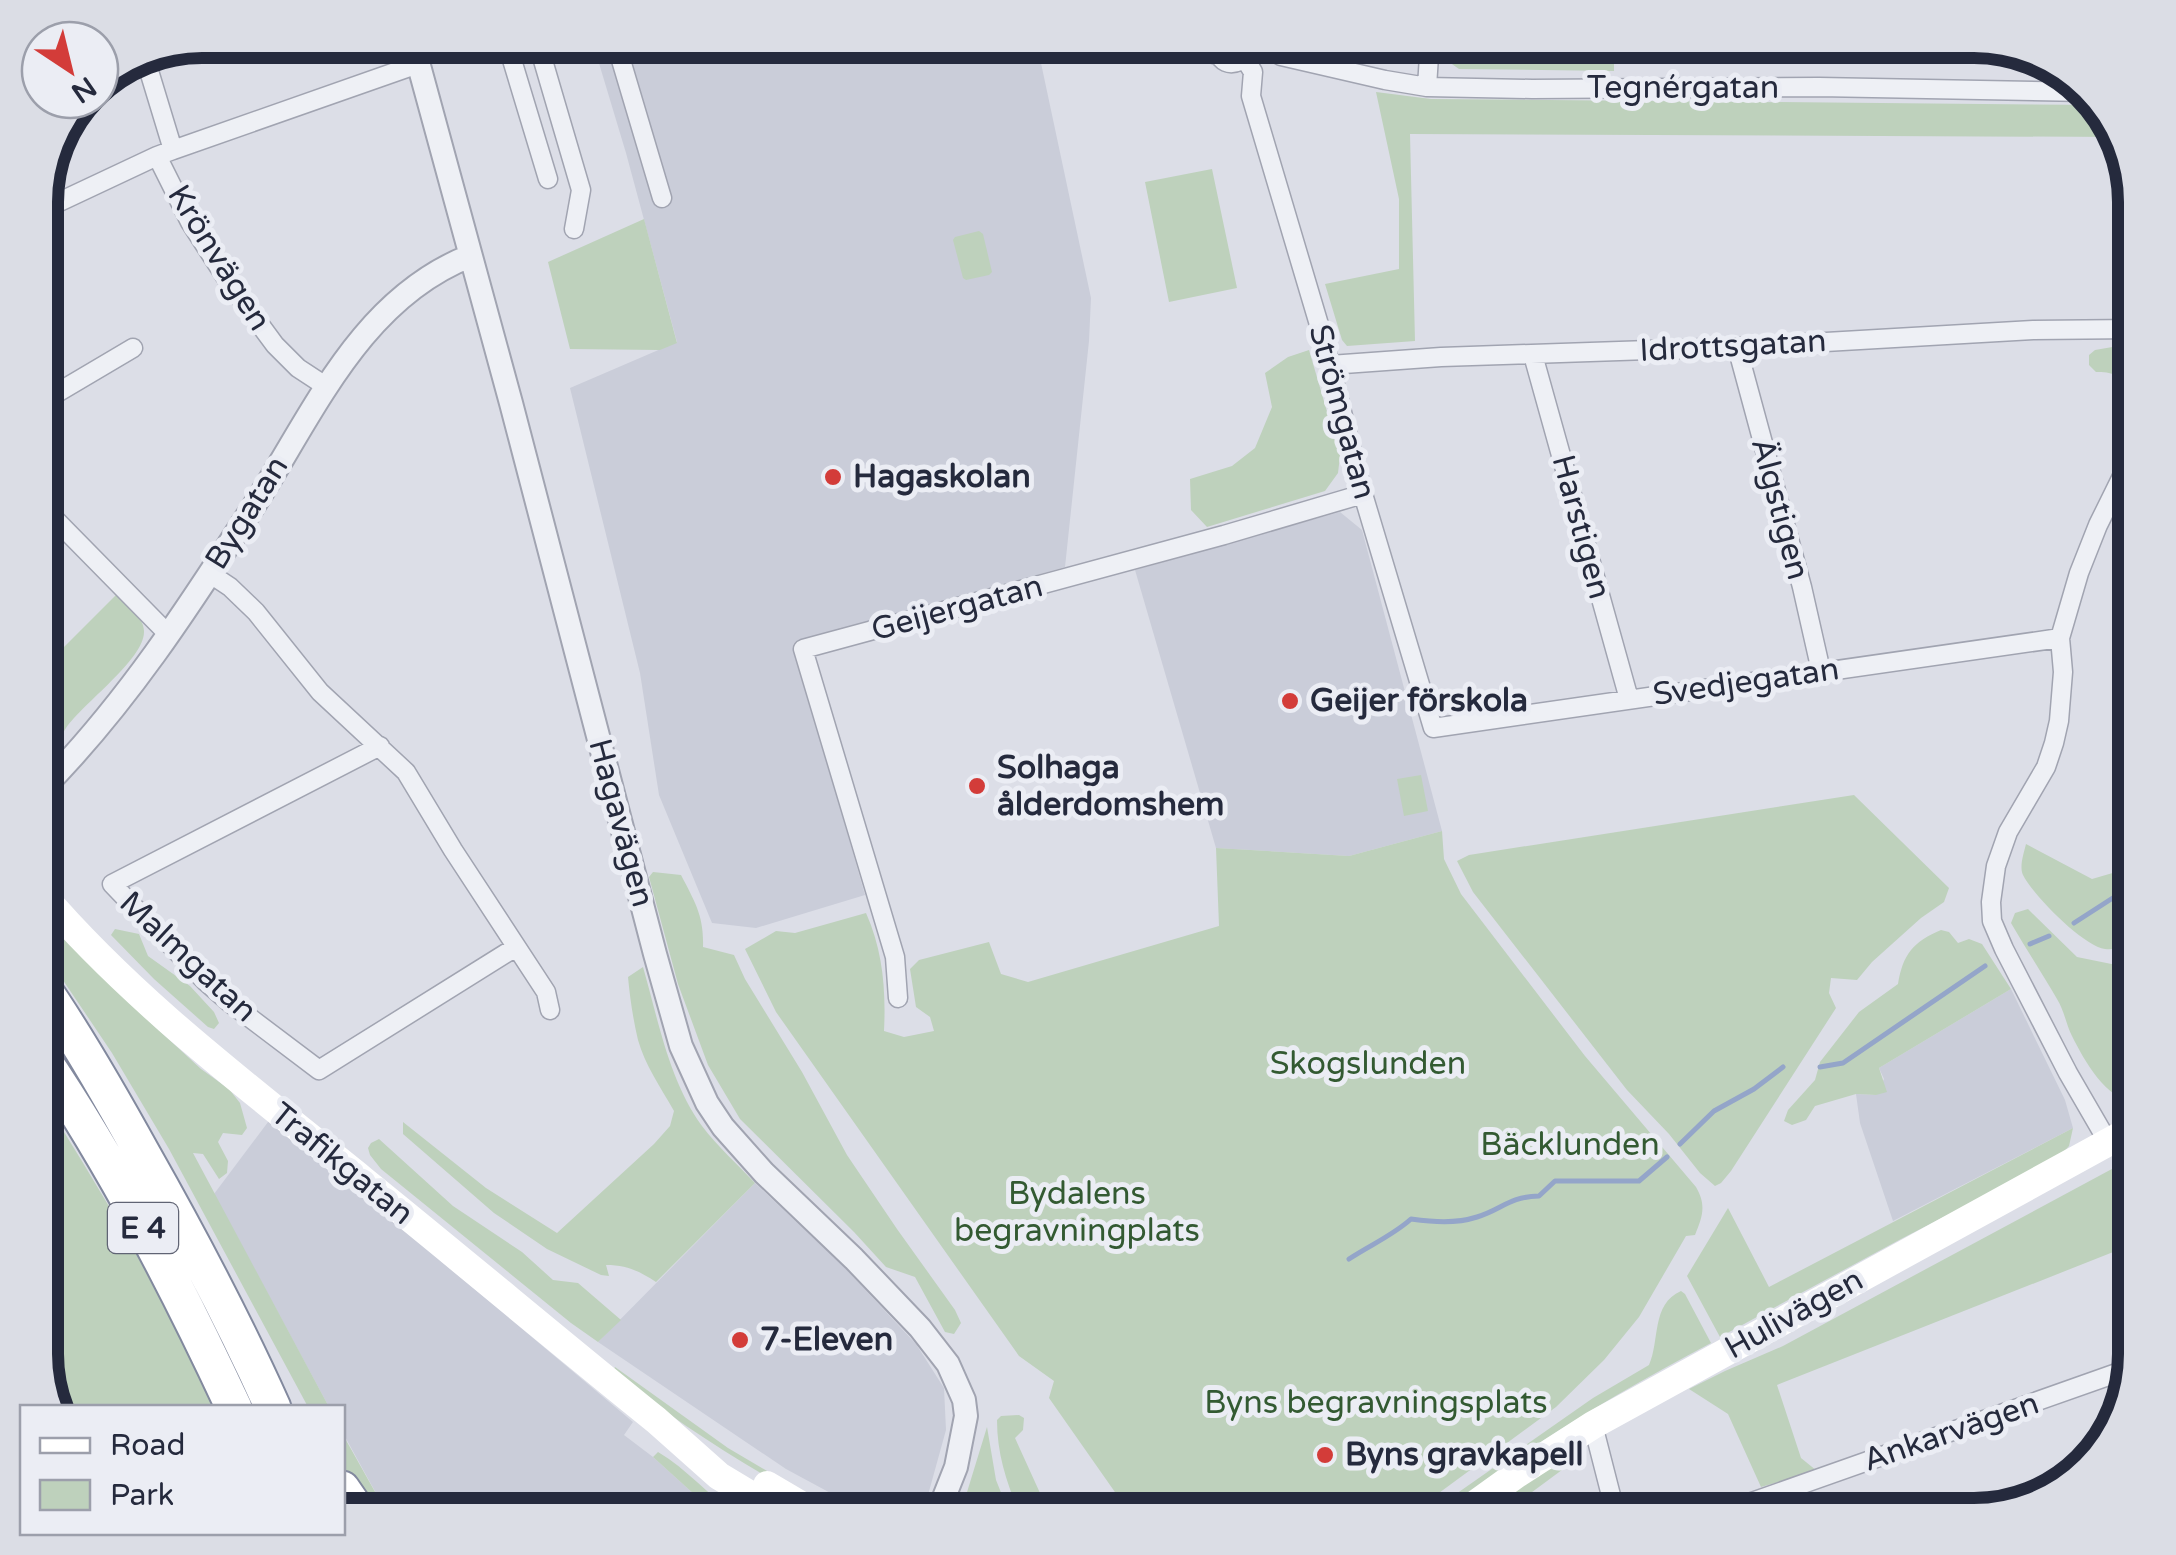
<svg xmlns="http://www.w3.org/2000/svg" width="2176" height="1555" font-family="'Varela Round',sans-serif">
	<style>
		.built { fill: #cacdd9 }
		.green { fill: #bed1bc }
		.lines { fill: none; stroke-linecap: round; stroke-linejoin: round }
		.stream { stroke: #94a5c9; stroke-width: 5 }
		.minor-casing { stroke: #a1a4b1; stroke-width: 21 }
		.tertiary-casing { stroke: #a1a4b1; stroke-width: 26 }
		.motorway-casing { stroke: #82899e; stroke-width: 39 }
		.minor { stroke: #eef0f5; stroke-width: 18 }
		.tertiary { stroke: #eef0f5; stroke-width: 22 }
		.secondary { stroke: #fff; stroke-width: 28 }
		.motorway { stroke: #fff; stroke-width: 35 }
		.poi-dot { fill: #d33c39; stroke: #ebedf4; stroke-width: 4 }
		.labels { text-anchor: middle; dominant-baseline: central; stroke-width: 10; stroke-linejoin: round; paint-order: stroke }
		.shield { fill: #ebedf4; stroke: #606474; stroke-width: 2.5 }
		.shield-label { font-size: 30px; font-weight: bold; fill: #252a3d }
		.street-label { font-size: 32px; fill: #252a3d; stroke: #ebedf4 }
		.poi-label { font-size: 32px; font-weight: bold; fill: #252a3d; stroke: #ebedf4; text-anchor: start }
		.park-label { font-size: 32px; fill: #335a32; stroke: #ebedf4 }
		.rim { fill: none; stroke: #252a3d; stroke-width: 12 }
	</style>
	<rect width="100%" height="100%" fill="#dcdee7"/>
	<!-- built -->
	<path class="built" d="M592 40H965L1038 49 1091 298 1089 341 1065 567 793 644 865 895 756 928 712 923 659 795 640 673 570 388 677 342 626 153Z
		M1340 512 1362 530 1442 831 1349 856 1216 848 1135 570Z
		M2011 989 2065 1100 2073 1128 1893 1221 1860 1123 1856 1094 1876 1095 1884 1079 1879 1068Z
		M271 1118 633 1422 624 1435 653 1457 717 1515H388L343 1433 342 1408 329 1407 214 1194Z
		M755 1183 844 1267 916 1344 944 1388 946 1430 928 1495 916 1515H882L836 1496 786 1469 598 1342Z"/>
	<!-- green -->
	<path class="green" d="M1286 40H1416L1413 51 1404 62 1344 54Z
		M1441 40H1614V71L1459 69C1447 61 1439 56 1441 40Z
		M1376 92 1431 99 2099 105 2119 130 2121 137 1410 134 1415 341 1347 346 1342 340 1325 284 1399 269V199Z
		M1212 169 1237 288 1169 302 1145 182Z
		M644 219 677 343 660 350 570 349 548 262Z
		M979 231 983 234 992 272 989 275 966 280 963 278 953 240 955 237Z
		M2124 345 2136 346V406C2114 393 2133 371 2096 372L2089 365V355L2095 350Z
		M1309 350 1340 456 1338 473 1325 491 1207 527 1191 510 1190 479 1232 466 1255 448 1272 407 1265 373 1288 357Z
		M117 594C126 604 144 617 144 631 145 659 83 703 66 728 57 741 52 757 40 768V671Z
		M1421 775 1428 811 1404 816 1397 779Z
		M1854 795 1949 888 1944 902 1921 918 1872 962 1857 980 1831 978 1829 993 1836 1008 1731 1171 1721 1183 1715 1186 1700 1173 1669 1134 1627 1090 1473 892 1457 861 1469 855Z
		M1442 831 1444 859 1461 894 1585 1056 1696 1187C1707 1206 1702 1217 1695 1235L1686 1236 1639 1317 1604 1360 1556 1407 1409 1515H1131L1049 1398 1054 1381 1019 1356 776 1012 745 949 776 931 795 933 866 913C883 951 886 990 884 1031L904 1037 934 1031 930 1017 916 1007 910 969 919 960 989 942 1001 974 1028 982 1219 926 1216 848 1349 856Z
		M2026 844 2092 879 2116 872 2136 848V943C2126 944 2115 951 2105 949 2083 946 2033 895 2023 875 2019 866 2024 853 2026 844Z
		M653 872 681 875C695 902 704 916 703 947L734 955 745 979 802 1072 847 1155 897 1229 955 1310 961 1323 954 1334 945 1332 915 1277 886 1267 854 1232 740 1119 708 1065 678 984 649 877Z
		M2028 909 2077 957 2136 969V1101C2107 1102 2084 1060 2072 1036 2066 1024 2064 1010 2057 999 2042 973 2026 949 2011 923L2015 913Z
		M40 910 136 1009 201 1069 229 1089 240 1103 247 1128 242 1135 223 1133 218 1142 228 1161 227 1173 219 1179 203 1154 193 1153 329 1407H308L169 1149 112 1053 40 946Z
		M115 929 139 934 148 956 190 986 214 1012 219 1023 214 1029 208 1027 154 979 111 935Z
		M1941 930 1949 932 1958 943 1969 939 1982 944 2011 989 1879 1068 1887 1092 1876 1095 1856 1094 1815 1106 1806 1120 1792 1125 1784 1121 1788 1110 1815 1080 1820 1062 1859 1012 1898 984C1903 954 1913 942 1941 930Z
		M643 967C658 1019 669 1081 702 1126 717 1146 738 1165 755 1183L656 1282C639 1271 627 1265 606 1265L609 1276 601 1275 547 1249 494 1213 403 1134V1122L486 1188 557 1233 654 1144 670 1126 674 1111C661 1088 645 1065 638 1040 633 1019 630 998 628 977Z
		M40 1093C103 1195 166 1297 214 1407H52L40 1363Z
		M2073 1128 2069 1146 2058 1158 1901 1239 1720 1337 1687 1276 1728 1208 1769 1287Z
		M379 1139 453 1206 522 1252 553 1280 578 1283 621 1320 598 1342 571 1323 381 1169 370 1155 368 1148 371 1143Z
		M2136 1156V1243L1777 1385 1801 1458 1817 1471 1761 1487 1728 1414 1689 1389 1725 1371 1783 1346Z
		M1681 1291 1685 1294 1711 1343C1617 1393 1523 1448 1440 1515H1426L1593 1398 1649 1365C1660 1341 1651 1304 1681 1291Z
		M615 1367 728 1448 784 1481 851 1515H836C757 1473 682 1428 613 1371Z
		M1019 1415 1024 1418 1023 1430 1015 1438 1050 1515H1020C1007 1483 997 1455 997 1420L1001 1416Z
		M987 1427 996 1480 1010 1515H960Z
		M342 1433 388 1515H369L343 1471Z
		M658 1452C687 1469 709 1496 737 1515H717L653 1457Z
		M1574 1455 1582 1457 1586 1461 1578 1460 1570 1464 1501 1515H1479L1564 1457Z"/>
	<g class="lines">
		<!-- stream -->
		<path class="stream" d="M2074 923 2136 883
			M2030 944 2049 936
			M1820 1067 1843 1063 1985 966
			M1680 1144 1714 1111 1754 1089 1783 1067
			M1349 1259C1370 1245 1392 1236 1411 1219 1433 1222 1455 1224 1477 1217 1503 1209 1508 1197 1539 1196L1555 1181H1639L1667 1157"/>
		<defs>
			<path id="minor" d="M506 40 548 179
				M537 40 581 190 574 229
				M615 40 662 198
				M1155 40 1218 55
				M1220 40 1217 51C1221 62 1229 66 1240 61L1246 50
				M1244 43 1273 50 1281 56 1385 80 1427 87 1532 89 1819 87 2088 92
				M1244 57 1253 72 1251 96 1323 338 1363 494 1433 728 2060 638
				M146 61 173 150 157 156 190 222 230 284 275 345 298 368 327 387
				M1427 87 1430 40
				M173 150 418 64
				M40 211 157 156
				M1737 347 1802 587 1821 671
				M1533 355 1629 699
				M1330 365 1441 357 1737 347 2033 330 2136 329
				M40 403 133 348
				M40 504 168 634
				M209 573 230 587 256 612 320 692 406 772 453 850 546 992 550 1010
				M380 746 112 884 205 981 229 1002 319 1070 516 947
				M898 998 895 957 803 649 1224 535 1363 494
				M2108 1142 2068 1073 2004 949 1992 921 1991 902 1996 866 2008 832 2046 767 2054 743 2059 721 2063 672 2060 638 2079 573 2098 525 2136 448
				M1593 1425 1616 1515
				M1715 1515 2131 1368"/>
			<path id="tertiary" d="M412 40 511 403 655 954 681 1046 707 1103 723 1127 764 1173 854 1259 920 1328 948 1364 964 1400 966 1416 956 1467 937 1515
				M40 791C125 706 190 605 255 504 314 412 361 299 470 256"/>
			<path id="motorway" d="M40 984C78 1039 111 1097 143 1155 190 1238 234 1321 273 1408
				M40 1055C115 1166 177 1286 234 1408
				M342 1489 360 1515"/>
		</defs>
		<!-- minor casing -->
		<use href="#minor" class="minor-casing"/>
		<!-- tertiary casing -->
		<use href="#tertiary" class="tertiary-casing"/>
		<!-- motorway casing -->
		<use href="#motorway" class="motorway-casing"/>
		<!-- minor -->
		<use href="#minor" class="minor"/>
		<!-- tertiary -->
		<use href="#tertiary" class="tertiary"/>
		<!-- secondary -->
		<path class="secondary" d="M40 892C134 1002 251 1089 363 1180 461 1259 558 1341 656 1420L719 1476 784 1515
			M767 1485 818 1515
			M1460 1515 1517 1474 1593 1425 2136 1127"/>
		<!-- motorway -->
		<use href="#motorway" class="motorway"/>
	</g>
	<!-- markers -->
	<g class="poi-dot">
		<circle cx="833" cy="477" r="10"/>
		<circle cx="1290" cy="701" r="10"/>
		<circle cx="977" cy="786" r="10"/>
		<circle cx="740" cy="1340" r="10"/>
		<circle cx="1325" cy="1455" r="10"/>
	</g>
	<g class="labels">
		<!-- shield labels -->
		<rect class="shield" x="108" y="1203" width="70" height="50" rx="8"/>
		<g class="shield-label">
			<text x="143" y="1228">E 4</text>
		</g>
		<!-- street labels -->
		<g class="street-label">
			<text x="1683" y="88">Tegnérgatan</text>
			<text transform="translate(219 258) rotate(58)">Krönvägen</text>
			<text transform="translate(1733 346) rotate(-3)">Idrottsgatan</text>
			<text transform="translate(1342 412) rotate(75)">Strömgatan</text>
			<text transform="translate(1780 509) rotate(75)">Älgstigen</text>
			<text transform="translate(247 513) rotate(-58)">Bygatan</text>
			<text transform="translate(1581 527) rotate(75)">Harstigen</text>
			<text transform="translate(957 608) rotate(-15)">Geijergatan</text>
			<text transform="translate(1746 682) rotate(-8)">Svedjegatan</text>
			<text transform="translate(621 823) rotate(75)">Hagavägen</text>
			<text transform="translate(188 957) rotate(43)">Malmgatan</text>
			<text transform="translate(342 1164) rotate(39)">Trafikgatan</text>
			<text transform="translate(1794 1314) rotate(-29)">Hulivägen</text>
			<text transform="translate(1951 1432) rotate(-19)">Ankarvägen</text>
		</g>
		<!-- poi labels -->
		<g class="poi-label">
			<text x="853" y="477">Hagaskolan</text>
			<text x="1310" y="701">Geijer förskola</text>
			<text x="997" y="768">Solhaga<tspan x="997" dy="37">ålderdomshem</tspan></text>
			<text x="760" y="1340">7-Eleven</text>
			<text x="1345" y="1455">Byns gravkapell</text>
		</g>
		<!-- park labels -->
		<g class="park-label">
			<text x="1368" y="1064">Skogslunden</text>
			<text x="1570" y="1145">Bäcklunden</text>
			<text x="1077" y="1194">Bydalens<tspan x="1077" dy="37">begravningplats</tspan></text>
			<text x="1376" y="1403">Byns begravningsplats</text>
		</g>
	</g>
	<!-- crop -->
	<path d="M0 0H2176V1555H0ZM202 58H1974A144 144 0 0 1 2118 202V1354A144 144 0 0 1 1974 1498H202A144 144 0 0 1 58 1354V202A144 144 0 0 1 202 58Z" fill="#dbdde5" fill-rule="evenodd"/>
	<path class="rim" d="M202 58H1974A144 144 0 0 1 2118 202V1354A144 144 0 0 1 1974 1498H202A144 144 0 0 1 58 1354V202A144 144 0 0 1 202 58Z"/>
	<!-- legend -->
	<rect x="20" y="1405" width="325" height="130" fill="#ebedf4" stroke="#9c9fab" stroke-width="2.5"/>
	<rect x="40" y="1438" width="50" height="15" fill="#ffffff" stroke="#9c9fab" stroke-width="2.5"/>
	<text x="110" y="1455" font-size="30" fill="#252a3d">Road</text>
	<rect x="40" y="1480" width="50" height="30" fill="#bed1bc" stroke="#9c9fab" stroke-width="2.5"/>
	<text x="110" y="1505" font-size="30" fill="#252a3d">Park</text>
	<!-- north arrow -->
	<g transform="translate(70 70) rotate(145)"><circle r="48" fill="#ebedf4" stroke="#9c9fab" stroke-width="2.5"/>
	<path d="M0-8L18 38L0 25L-18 38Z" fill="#d33c39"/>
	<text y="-15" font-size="28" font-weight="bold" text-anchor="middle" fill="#252a3d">N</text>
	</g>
</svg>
